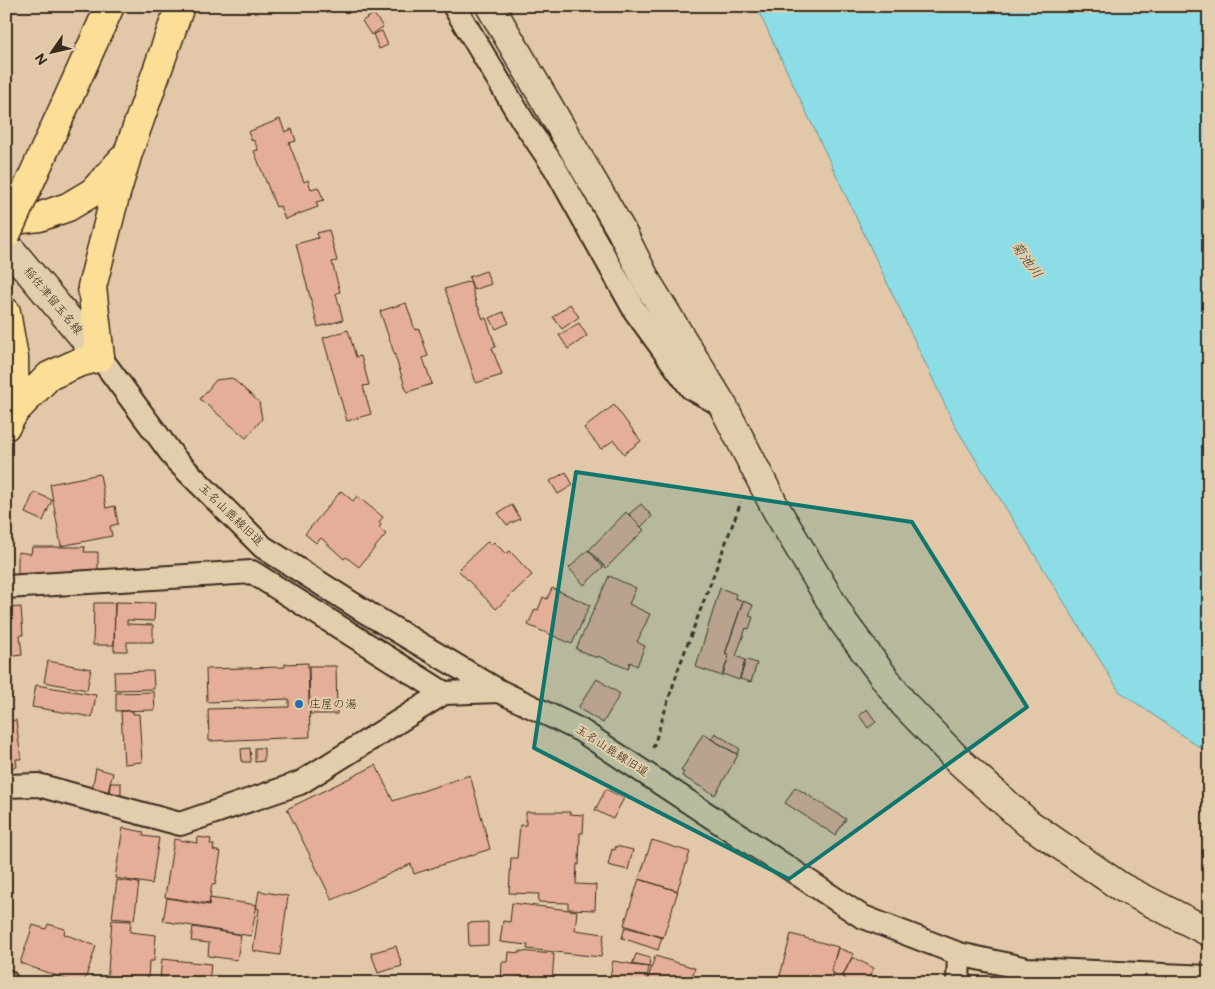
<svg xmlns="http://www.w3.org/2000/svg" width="1215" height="989" font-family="'Balsamiq Sans','Klee One',sans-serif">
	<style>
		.water { fill: #8cdde6; stroke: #6c9596 }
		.building { fill: #e4ae98; stroke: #3b2a1e }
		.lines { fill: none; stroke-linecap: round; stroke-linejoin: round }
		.street-casing { stroke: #3b2a1e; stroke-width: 26 }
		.secondary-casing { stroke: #3b2a1e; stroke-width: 31 }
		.highway-casing { stroke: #3b2a1e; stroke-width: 31 }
		.path { stroke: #3b2a1e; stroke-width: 3; stroke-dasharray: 5 4; stroke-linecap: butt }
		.street { stroke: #e2ceac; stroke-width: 22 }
		.secondary { stroke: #e2ceac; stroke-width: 28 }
		.highway { stroke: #fdde96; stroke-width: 28 }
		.highway-bridge-casing { stroke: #3b2a1e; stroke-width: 31; stroke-linecap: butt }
		.highway-bridge { stroke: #fdde96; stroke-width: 28 }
		.marked { fill: #0f766e; fill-opacity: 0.2; stroke: #0f766e; stroke-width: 4; stroke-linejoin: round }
		.poi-dot { fill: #1f6fb2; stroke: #e2ceac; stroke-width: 2 }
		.labels { text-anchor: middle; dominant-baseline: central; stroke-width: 4; stroke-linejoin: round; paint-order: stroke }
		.street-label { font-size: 12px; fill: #3b2a1e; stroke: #e2ceac }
		.poi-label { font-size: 12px; fill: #3b2a1e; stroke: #e2ceac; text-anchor: start }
		.water-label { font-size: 14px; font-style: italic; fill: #433c32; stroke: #e2ceac }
	</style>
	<rect width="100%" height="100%" fill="#e2c8a8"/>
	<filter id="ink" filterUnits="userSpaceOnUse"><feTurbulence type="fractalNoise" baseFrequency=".02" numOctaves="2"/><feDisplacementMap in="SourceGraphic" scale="10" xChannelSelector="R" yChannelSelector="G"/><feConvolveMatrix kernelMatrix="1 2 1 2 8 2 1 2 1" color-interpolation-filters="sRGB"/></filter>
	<g filter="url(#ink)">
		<!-- water -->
		<path class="water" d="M756 6H1209V754L1119 691 955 426Z"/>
		<!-- building -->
		<path class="building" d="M370 6H390L373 14Z
			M374 14 383 27 371 35 362 21Z
			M382 31 388 45 379 49 373 34Z
			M280 119 285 132 292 129 296 141 289 143 304 182 308 180 311 189 318 187 324 200 316 202 318 207 285 219 280 206 276 207 254 151 258 150 254 140 252 141 248 132Z
			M329 230 337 261 332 262 340 292 336 293 343 320 318 327 296 244 318 238 317 233Z
			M486 271 491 284 474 290 469 277Z
			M470 281 477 306H478L483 319 486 318 496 347 492 348 502 375 476 383 445 289Z
			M406 303 415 330 419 329 428 356 423 358 432 384 407 392 380 311Z
			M570 304 579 317 562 329 553 317Z
			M503 312 509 323 496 329 490 318Z
			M579 323 587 336 568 349 559 335Z
			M348 330 356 357 361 356 369 385 363 386 371 414 347 421 323 338Z
			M232 378 259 402 262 419 246 438 200 399 216 380Z
			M614 405 641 441 624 454 614 440 601 449 584 428Z
			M566 472 573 485 558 494 550 481Z
			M100 474 106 508 115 506 118 524 110 526 112 536 61 546 50 484Z
			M341 491 353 501 357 496 383 517 379 522 381 525 379 528 386 534 359 567 346 557 344 559 321 538 316 543 305 534Z
			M34 492 52 500 43 521 25 513Z
			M641 504 652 516 641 527 629 514Z
			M512 505 520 519 507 525 498 513Z
			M626 512 644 530 606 568 589 550Z
			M488 541 491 545 494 542 506 554 510 551 532 575 496 609 458 570Z
			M32 547H85L84 552H98V579H18V552L31 554Z
			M588 550 603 567 584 585 569 568Z
			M609 576 636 588 629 604 650 614 637 642 645 646 637 666 630 662 628 669 598 656 597 658 576 649Z
			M552 588 590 605 572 644 528 625 535 609 538 610 543 597 547 599Z
			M720 588 736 594 735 598 743 601 725 654 729 656 722 676 696 667Z
			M743 601 753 605 749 616 753 617 749 629 746 628 736 656 745 660 739 680 723 674 729 656 725 654Z
			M115 602 155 603 154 621 127 620V624L153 625V642H127V651H114Z
			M94 603H115L114 645H93Z
			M21 607 23 635H20L22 655 6 657V608Z
			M746 660 757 663 751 682 740 679Z
			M48 661 91 669 87 690 44 682Z
			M308 663 310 737 209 741 208 709 289 707V699L207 702 206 669 285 667V664Z
			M309 666H336L337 714H310Z
			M153 671 154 689 115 690 114 672Z
			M597 679 620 694 603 723 578 708Z
			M36 685 96 695 92 717 32 707Z
			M154 692 155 710 116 711V693Z
			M867 709 876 722 868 728 859 715Z
			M121 711H133V714H139L142 762 124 764Z
			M16 720 21 759H16L17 767 6 768V722Z
			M715 733 740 749 737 754 711 739Z
			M703 734 738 755 715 795 682 776 684 772 681 771Z
			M250 748 251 762H242L241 749Z
			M255 748H264V761L255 762Z
			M376 765 393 801 470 775 490 849 414 874 411 864 332 900 287 809Z
			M96 768 113 773 106 799 91 795Z
			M110 783H121V802H109Z
			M795 787 846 819 835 835 785 803Z
			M606 789 624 798 613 819 595 810Z
			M526 812H570V814L584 815 583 833H580L579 865 577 864 576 884 596 885 595 910 568 909V903L538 902 539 894 509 893 511 858H517L520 825H526Z
			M123 828 144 832 143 836 159 838 152 884 115 878Z
			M198 837 211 839 210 844 214 845 213 850 221 852 215 885 212 884 209 904 165 897 174 839 197 843Z
			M652 840 690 852 677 891 639 879Z
			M616 846 633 850 628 870 608 865 612 849 615 850Z
			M639 879 678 891 663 938 624 925Z
			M117 880 139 883 134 920 112 918Z
			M259 891 288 896 280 955 253 951 259 909 256 908Z
			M167 898 209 905 210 898 257 905 251 936 163 921Z
			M512 903 577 911 575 930 604 934 601 957 527 949 528 945 500 942 503 921 510 922Z
			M112 920 131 921 130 932 156 935 154 961H149L148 979 155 980V983H107Z
			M488 922V945L469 946 468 923Z
			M48 924 65 929 64 934 96 946 84 983H77L20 963 33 925 46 929Z
			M193 927 241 935 237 960 208 956 209 943 191 941Z
			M625 927 662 937 658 950 622 938Z
			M791 934 838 947 831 972 834 973 831 983H778Z
			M396 946 402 966 378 973 371 953Z
			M838 948 854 954 842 977 846 979 844 983 832 980 834 973 831 972Z
			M520 951 554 954 552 983H501L502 962H508L509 952 520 953Z
			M636 954 650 958 649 967 632 965Z
			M655 956 695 968 690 983 647 982Z
			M852 957 874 968 866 983H853L842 977Z
			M162 959 211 964 209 983H166L167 978H160Z
			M613 961 649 967 646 983H609Z"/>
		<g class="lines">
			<defs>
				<path id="street" d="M454 6 523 121 555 168 635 311 691 388 723 406
					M100 357 176 460 263 547 364 611 499 691 580 730 861 916 959 954 1027 969 1209 977
					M6 587 252 572 444 693 499 691
					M6 786 38 785 180 824 300 783 444 693
					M6 981 7 983
					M958 983 959 954"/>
				<path id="secondary" d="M490 6 621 230 647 282 723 406 776 509 844 623 904 704 959 761 1028 823 1121 887 1209 932
					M6 244 100 357"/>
				<path id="highway" d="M6 221 39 217 68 207 93 192 122 160
					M6 312 14 358 15 411
					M6 426 15 411 49 376 78 363 100 357 92 287 114 200 128 153 180 6"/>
			</defs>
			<!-- street casing -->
			<use href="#street" class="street-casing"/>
			<!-- secondary casing -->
			<use href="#secondary" class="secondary-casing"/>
			<!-- highway casing -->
			<use href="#highway" class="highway-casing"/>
			<!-- path -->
			<path class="path" d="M653 748 679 667 741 502"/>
			<!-- street -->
			<use href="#street" class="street"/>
			<!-- secondary -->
			<use href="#secondary" class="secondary"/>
			<!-- highway -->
			<use href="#highway" class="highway"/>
			<defs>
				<path id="highway-bridge" d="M6 235 110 6"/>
			</defs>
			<!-- highway-bridge casing -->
			<use href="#highway-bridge" class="highway-bridge-casing"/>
			<!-- highway-bridge -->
			<use href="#highway-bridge" class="highway-bridge"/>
		</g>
	</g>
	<!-- marked area -->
	<path class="marked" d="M576 472 912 522 1027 707 789 879 534 748Z"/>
	<!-- markers -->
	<circle class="poi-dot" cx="299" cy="704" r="5"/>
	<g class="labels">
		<!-- street labels -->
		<g class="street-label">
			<text transform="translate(53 301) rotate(50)">稲佐津留玉名線</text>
			<text transform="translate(231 515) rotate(44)">玉名山鹿線旧道</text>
			<text transform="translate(612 751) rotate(33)">玉名山鹿線旧道</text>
		</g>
		<!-- poi labels -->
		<g class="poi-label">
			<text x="309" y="704">庄屋の湯</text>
		</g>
		<!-- water labels -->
		<g class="water-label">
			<text transform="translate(1027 260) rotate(54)">菊池川</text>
		</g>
	</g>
	<!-- margin -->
	<rect width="1215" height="989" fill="none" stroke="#e2ceac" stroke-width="25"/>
	<rect x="12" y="12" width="1190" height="964" fill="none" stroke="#3b2a1e" stroke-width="2" filter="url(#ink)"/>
	<!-- north arrow -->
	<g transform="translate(52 52) rotate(236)" stroke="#e2ceac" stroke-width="4" paint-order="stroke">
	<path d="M0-4L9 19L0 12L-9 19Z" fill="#3b2a1e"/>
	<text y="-8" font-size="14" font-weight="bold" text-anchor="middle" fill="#3b2a1e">N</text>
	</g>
</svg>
